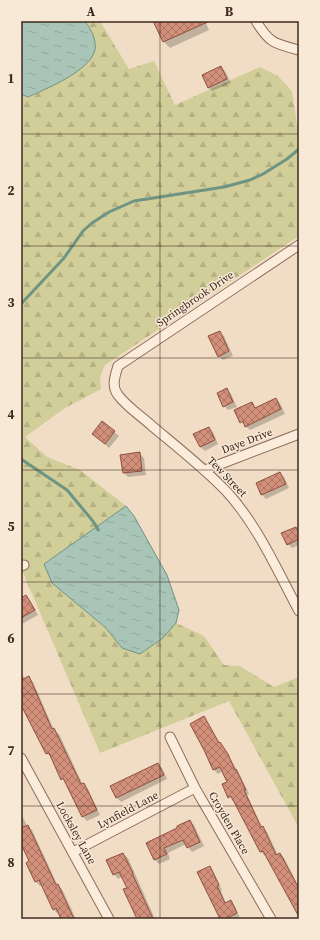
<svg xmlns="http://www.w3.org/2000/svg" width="320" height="940" font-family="'Source Serif 4',serif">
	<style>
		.forest { fill: url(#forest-firs) }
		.water { fill: url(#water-ripples); stroke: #6e9484 }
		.shadow { fill: #0003 }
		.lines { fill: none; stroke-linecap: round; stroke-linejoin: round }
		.stream { stroke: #6e9484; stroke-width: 3 }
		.building { fill: url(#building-cross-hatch); stroke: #8f503e }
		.street-casing { stroke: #8e6d5a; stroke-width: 11 }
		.street { stroke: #fbecdb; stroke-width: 9 }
		.grid { fill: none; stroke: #3e281f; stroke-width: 1; stroke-opacity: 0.55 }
		.labels { text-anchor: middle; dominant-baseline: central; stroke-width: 3; stroke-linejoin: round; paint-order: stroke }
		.street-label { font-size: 11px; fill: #3e281f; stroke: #f8e9d7 }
		.neatline { fill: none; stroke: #3e281f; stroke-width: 1.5 }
		.grid-label { font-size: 13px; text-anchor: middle; font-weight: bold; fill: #3e281f }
	</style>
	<defs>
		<pattern id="forest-firs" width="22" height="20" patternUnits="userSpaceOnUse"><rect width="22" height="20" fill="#d1ce99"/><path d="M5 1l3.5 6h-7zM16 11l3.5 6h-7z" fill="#b4b183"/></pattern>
		<pattern id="water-ripples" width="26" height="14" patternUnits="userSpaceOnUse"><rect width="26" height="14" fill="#a8c5b7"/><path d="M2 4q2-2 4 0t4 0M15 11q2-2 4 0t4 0" fill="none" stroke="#92a99d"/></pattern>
		<pattern id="building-cross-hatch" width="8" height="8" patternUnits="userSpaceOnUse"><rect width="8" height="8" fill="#d28f7a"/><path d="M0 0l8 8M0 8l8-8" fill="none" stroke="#ac7563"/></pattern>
	</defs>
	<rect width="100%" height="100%" fill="#f1ddc6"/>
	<!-- forest -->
	<path class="forest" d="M84 21H100L129 69 154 61 175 105 260 67 278 76 292 91 299 138V236L105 365 100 377 101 389 65 408 25 437 47 457 80 470 126 506 44 564 52 583 106 628 122 648 163 638 176 623 204 636 224 665 240 666 274 687 299 677V828L229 701 100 753 21 568V94L28 97C50 87 70 76 89 62L88 26Z"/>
	<!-- water -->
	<path class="water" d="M21 21H84C92 29 99 45 93 55 84 73 46 89 28 97L21 94Z
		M126 506 134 516 167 575 179 610 176 623 163 638 140 654 122 648 106 628 52 583 44 564Z"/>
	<!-- shadow -->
	<path class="shadow" d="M155 21H205L209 30 170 48 164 42Z
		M221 67 225 71 231 83 212 91 208 87Z
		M219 332 224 336 233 356 223 360 219 356Z
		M227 389 231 394 237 407 228 410 224 406Z
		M276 399 280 403 285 414 250 430 241 422 252 403 256 408Z
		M102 422 119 436 109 448 93 434Z
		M208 428 213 432 218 444 205 451 200 447Z
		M140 454 144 458 146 475 128 477 124 473Z
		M280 473 284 477 289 488 266 499 262 495 257 484Z
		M295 528 299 532V545L292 548 288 544Z
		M26 596 30 600 38 615 22 624 21 599Z
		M21 671 25 680 29 677 33 682 54 730 59 734 83 785 88 789 100 815 87 821 83 817 67 783 62 779 52 758 47 753 21 703Z
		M203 718 207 722 220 743 224 748 240 775 249 794 247 795 262 827 267 832 278 855 280 854 284 858 298 885 299 884V915L267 855 265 856 261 852 235 801H233L230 798 236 795 229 796V797L223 785 229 783 223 771 218 774 214 770 205 750Z
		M158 764 162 768 167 779 121 802 117 798 111 786Z
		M21 813 27 826 32 830 58 886 62 889 76 919H62L59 912 57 913 53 909 42 885 40 886 36 882 28 863 30 862 21 842Z
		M190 821 194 825 204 846 192 852 186 844 168 853 170 859 159 864 155 860 147 843 179 828Z
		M123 854 128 858 155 919H138L128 888 122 877 118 879 114 874Z
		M209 867 213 871 222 890 221 891 226 903 231 902 235 906 240 918 237 919H221Z"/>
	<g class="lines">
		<!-- stream -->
		<path class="stream" d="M21 304 64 258 83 231 92 223 109 212 134 201 224 187 250 180 263 174 287 159 299 149
			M21 459 67 490 92 520 97 527 98 530"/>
	</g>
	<!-- building -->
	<path class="building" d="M153 21H210L163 42Z
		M221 66 227 79 208 88 202 75Z
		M220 331 229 351 218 357 208 336Z
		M227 388 233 402 223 407 217 393Z
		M276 398 281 409 245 427 243 421 240 423 234 410 252 402 255 408Z
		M102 421 115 431 105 444 92 434Z
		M209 427 215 440 200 447 193 434Z
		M140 452 142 471 123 473 120 455Z
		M280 472 286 484 261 495 256 483Z
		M296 527 299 534V539L287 545 281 533Z
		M26 595 35 610 21 618V598Z
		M29 676 52 729 54 728 81 784 84 783 97 810 82 817 63 778 61 780 49 753 46 754 21 705V680Z
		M204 716 219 743 220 742 228 754 235 770 236 769 246 790H244L261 827 263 826 276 855 280 853 297 885 299 883V917L263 851 260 852 231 796 228 798 222 784 227 782 220 767 213 770 204 750 190 724Z
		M158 763 164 775 116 798 110 786Z
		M190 820 200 842 187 848 183 840 164 848 167 854 154 860 146 843 177 828V826Z
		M28 825 56 885 58 884 74 919H61L56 908 53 910 39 880 35 882 26 863 29 861 21 844V828Z
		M123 853 133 873H132L153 919H137L123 889 127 888 119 872 113 875 106 860Z
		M210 866 219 885 217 886 225 903 231 900 237 913 225 919H220L197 872Z"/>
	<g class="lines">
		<defs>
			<path id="street" d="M256 21C269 43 275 44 299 50
				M299 245 118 366C115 376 111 386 118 395 127 407 141 416 152 426 177 447 204 468 227 492 258 526 277 570 299 611
				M205 470 299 434
				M21 566 24 565
				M170 737 195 788 271 919
				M21 758 109 919
				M73 852 195 788"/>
		</defs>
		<!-- street casing -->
		<use href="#street" class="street-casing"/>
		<!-- street -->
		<use href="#street" class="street"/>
	</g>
	<!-- grid -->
	<path class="grid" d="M160 21V919M21 134H299M21 246H299M21 358H299M21 470H299M21 582H299M21 694H299M21 806H299"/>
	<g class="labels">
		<!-- street labels -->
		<g class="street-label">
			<text transform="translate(195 299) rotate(-34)">Springbrook Drive</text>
			<text transform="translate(247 441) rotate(-21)">Daye Drive</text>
			<text transform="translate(227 477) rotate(46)">Tew Street</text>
			<text transform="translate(128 810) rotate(-28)">Lynfield Lane</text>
			<text transform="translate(229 823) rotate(60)">Croyden Place</text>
			<text transform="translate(76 833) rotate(61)">Locksley Lane</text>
		</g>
	</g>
	<!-- border -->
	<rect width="320" height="940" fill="none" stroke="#f8e9d7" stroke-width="44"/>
	<rect x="22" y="22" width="276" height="896" class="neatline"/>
	<g class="grid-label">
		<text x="91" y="16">A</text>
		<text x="229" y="16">B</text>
		<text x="11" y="83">1</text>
		<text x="11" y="195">2</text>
		<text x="11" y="307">3</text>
		<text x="11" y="419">4</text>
		<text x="11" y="531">5</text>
		<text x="11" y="643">6</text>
		<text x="11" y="755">7</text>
		<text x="11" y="867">8</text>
	</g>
</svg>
